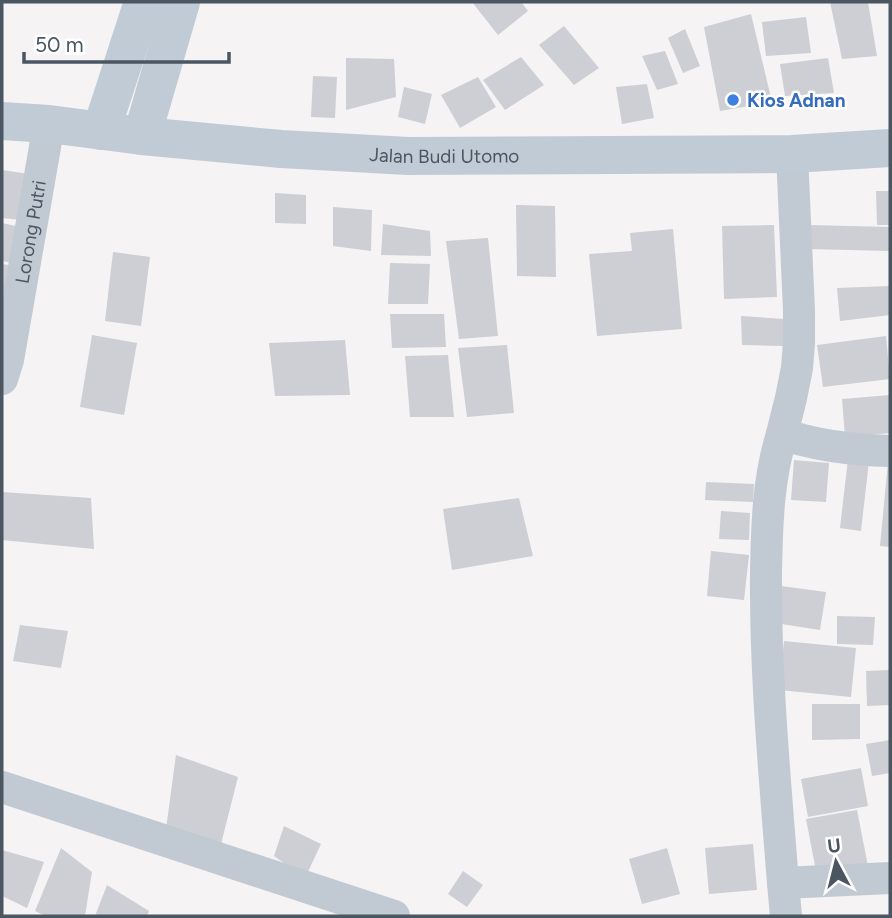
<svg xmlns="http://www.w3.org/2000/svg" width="892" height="918" font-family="Figtree,sans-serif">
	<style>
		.building { fill: #cdcfd5 }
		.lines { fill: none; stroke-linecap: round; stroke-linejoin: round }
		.street { stroke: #c1cad2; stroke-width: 32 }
		.secondary { stroke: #c1cbd6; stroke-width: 38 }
		.shop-dot { fill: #3f7fe0; stroke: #fff; stroke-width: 2.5 }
		.labels { text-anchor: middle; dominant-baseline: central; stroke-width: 5; stroke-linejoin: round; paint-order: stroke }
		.shop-label { font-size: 19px; font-weight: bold; fill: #366cbe; stroke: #fff; text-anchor: start }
		.street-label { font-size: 19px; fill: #4a5661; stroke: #fff }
	</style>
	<rect width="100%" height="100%" fill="#f5f3f3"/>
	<!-- building -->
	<path class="building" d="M472 2H521L528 11 498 35Z
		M830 2H868L877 56 842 59Z
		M751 14 772 102 720 111 704 27Z
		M806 17 811 53 766 56 762 22Z
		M564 26 599 68 574 85 539 45Z
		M685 29 700 66 683 73 668 38Z
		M665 51 678 84 657 90 642 56Z
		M521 57 544 85 505 110 483 80Z
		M346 58 394 59 396 97 346 110Z
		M828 58 834 93 785 96 780 64Z
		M313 76 337 77 335 118 311 117Z
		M478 77 496 107 460 128 441 95Z
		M647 84 654 118 622 124 616 87Z
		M404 87 432 94 425 124 398 117Z
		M2 170 36 175 29 221 2 218Z
		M876 191H890V225H877Z
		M275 193 306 195V224L275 223Z
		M516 205 555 206 556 277 517 276Z
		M333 207 372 210 371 251 333 246Z
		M2 223 25 228 18 264 2 261Z
		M383 224 430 231 431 256 381 255Z
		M774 225 777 297 724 299 722 226Z
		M808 225 890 227V251L807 249Z
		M673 229 682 329 597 336 589 254 632 251 630 233Z
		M488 238 498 336 459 339 446 241Z
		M113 252 150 257 141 326 105 321Z
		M390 263 430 264 428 304H388Z
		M2 264 15 266 2 344Z
		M890 286V315L840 321 837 288Z
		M390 314H444L446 347 392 348Z
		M741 316 784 319 783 346 742 345Z
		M92 335 137 343 124 415 80 407Z
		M886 336 890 379 823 387 817 345Z
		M345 340 350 395 275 396 269 343Z
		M507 345 514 413 467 417 458 348Z
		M448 355 454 417H410L405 356Z
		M890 395V433L845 437 842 399Z
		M848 459 869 461 861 531 840 528Z
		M794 460 829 463 826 502 791 500Z
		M888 462H890V547L880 546Z
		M706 482 754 484 753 502 705 500Z
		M2 492 91 498 94 549 2 540Z
		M519 498 533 556 452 570 443 509Z
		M721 511 750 513 749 540 719 539Z
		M711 551 749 555 744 600 707 596Z
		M781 586 826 592 820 630 775 623Z
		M837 616 875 617 873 645 837 644Z
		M20 625 68 631 61 668 13 661Z
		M784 641 856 648 851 697 779 690Z
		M890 670V705L867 706 866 671Z
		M812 704H860V739L812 740Z
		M890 740V773L872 776 866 744Z
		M176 755 238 777 219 852 166 829Z
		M861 768 868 806 808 817 801 779Z
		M857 810 868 866 817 876 806 819Z
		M284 826 321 844 305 878 274 856Z
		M753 844 757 890 709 894 705 848Z
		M61 848 92 872 85 916H46L35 911Z
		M667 848 680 894 642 904 629 859Z
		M2 850 44 862 27 908 2 896Z
		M463 871 483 885 467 907 448 894Z
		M107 885 149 911 147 916H95Z"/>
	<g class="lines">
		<!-- street -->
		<g class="street">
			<path d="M792 154 799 311V343L797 368 791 398 782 434C817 446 853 450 890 451"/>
			<path id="s1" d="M2 379 8 360 49 124"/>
			<path d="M782 434C768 479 767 524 766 571 765 675 775 779 783 883"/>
			<path d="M2 787 394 916"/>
			<path d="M786 916 783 883 890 878"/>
		</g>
		<!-- secondary -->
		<g class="secondary">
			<path id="s2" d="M2 121 49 124 142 136 281 149 408 156 792 154 890 148"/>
			<path d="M101 131 143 2"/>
			<path d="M142 136 181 2"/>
		</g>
	</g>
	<!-- markers -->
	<circle class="shop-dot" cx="733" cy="100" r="7"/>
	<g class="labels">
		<!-- shop labels -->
		<g class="shop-label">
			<text x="747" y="100">Kios Adnan</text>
		</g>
		<!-- street labels -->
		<g class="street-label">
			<text stroke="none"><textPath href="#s2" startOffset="444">Jalan Budi Utomo</textPath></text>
			<text stroke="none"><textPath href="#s1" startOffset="150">Lorong Putri</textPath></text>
		</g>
	</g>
	<!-- border -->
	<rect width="892" height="918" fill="none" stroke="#4a5661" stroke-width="7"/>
	<!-- north arrow -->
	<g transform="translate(836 862) rotate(353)" stroke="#ffffff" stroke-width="5" paint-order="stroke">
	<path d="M0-5L12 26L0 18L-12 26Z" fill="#4a5661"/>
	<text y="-10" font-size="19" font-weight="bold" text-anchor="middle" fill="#4a5661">U</text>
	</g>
	<!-- scale -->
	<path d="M24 52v10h205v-10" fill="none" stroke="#4a5661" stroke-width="3.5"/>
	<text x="35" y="52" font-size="21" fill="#4a5661" stroke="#ffffff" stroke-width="5" paint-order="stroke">50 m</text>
</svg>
